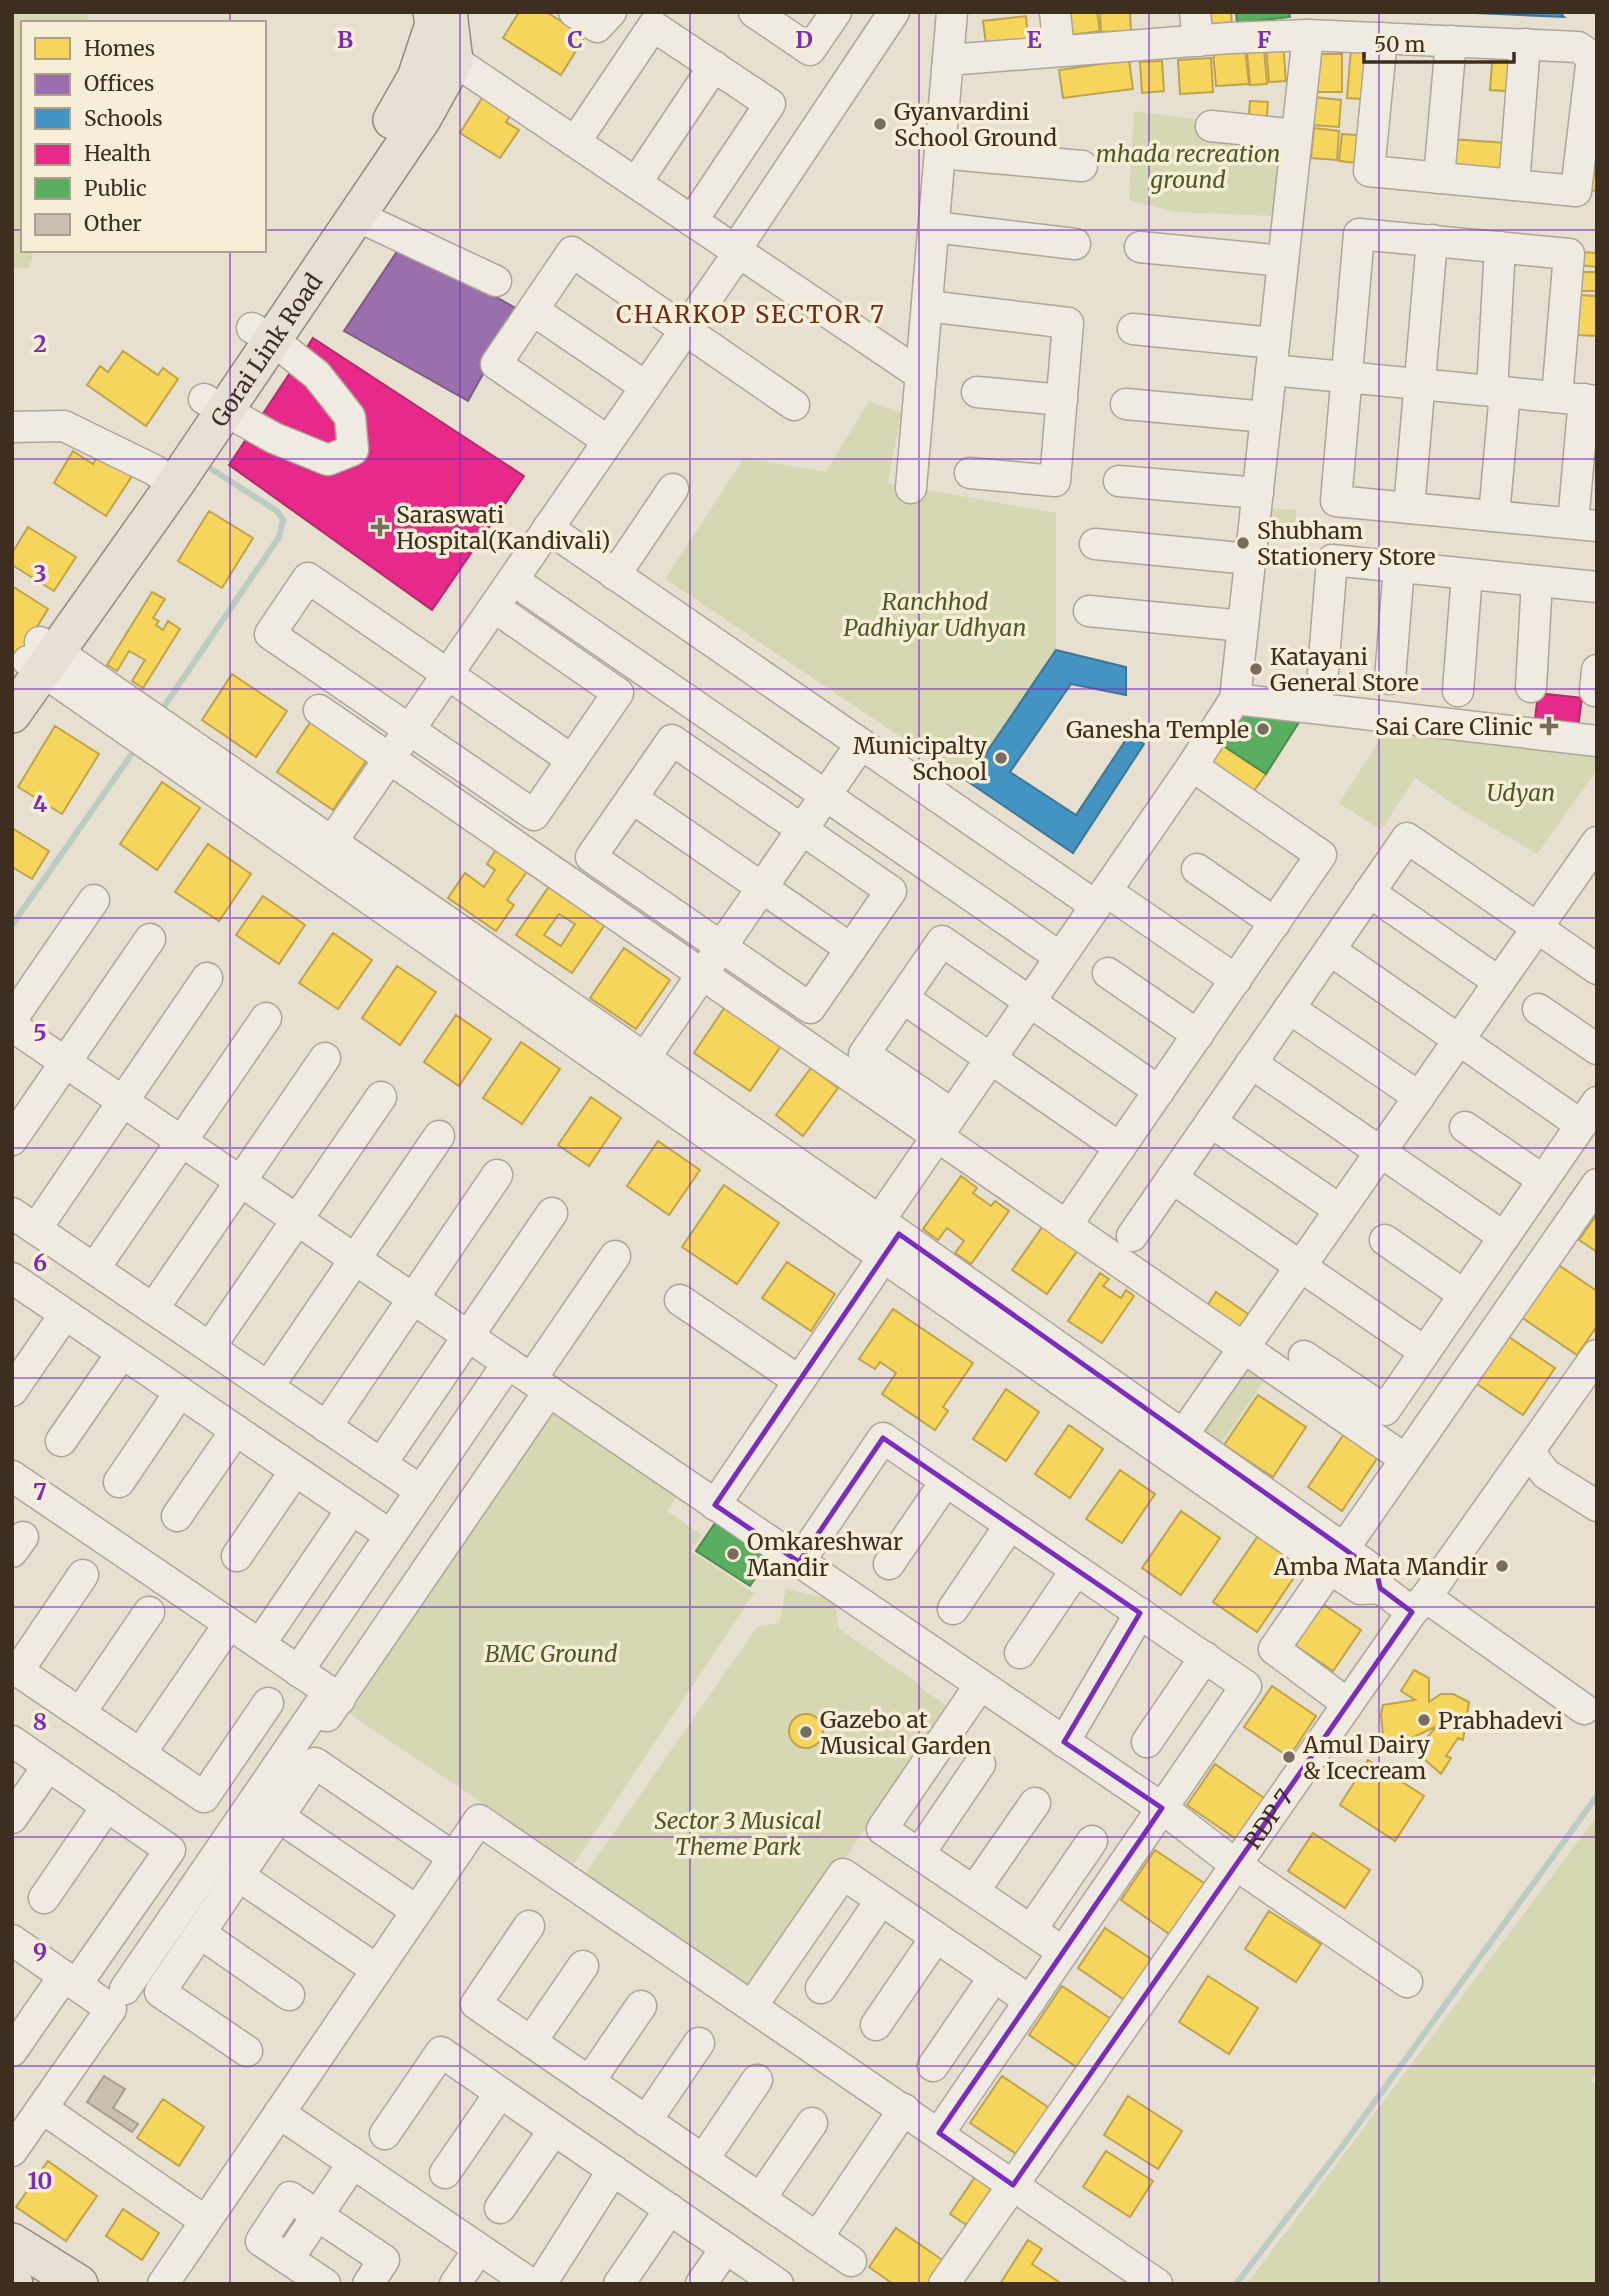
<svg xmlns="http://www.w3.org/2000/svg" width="1609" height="2296" font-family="Merriweather,serif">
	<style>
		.green { fill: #d6d7b3 }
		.homes { fill: #f6d55c; stroke: #bea34a; stroke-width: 2; fill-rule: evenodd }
		.offices { fill: #9970ab; stroke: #7d5c81; stroke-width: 2 }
		.schools { fill: #4393c3; stroke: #417592; stroke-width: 2 }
		.health { fill: #e7298a; stroke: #b42a6a; stroke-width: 2 }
		.public { fill: #5aae61; stroke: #51884e; stroke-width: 2 }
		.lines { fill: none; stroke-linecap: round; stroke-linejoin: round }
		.stream { stroke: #bcccc2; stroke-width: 6 }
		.building { fill: #cbbfb2; stroke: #a89c90; stroke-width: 2 }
		.minor-casing { stroke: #ada599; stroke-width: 33 }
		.major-casing { stroke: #928b80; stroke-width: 40 }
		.minor { stroke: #efebe3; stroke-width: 30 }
		.major { stroke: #e6e1d4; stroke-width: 37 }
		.marked { fill: none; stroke: #7b2cbf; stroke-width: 5; stroke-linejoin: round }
		.grid { fill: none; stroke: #7b2cbf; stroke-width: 2; stroke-opacity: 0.55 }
		.poi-dot { fill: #786c5e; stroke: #f7eed8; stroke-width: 2.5 }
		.labels { text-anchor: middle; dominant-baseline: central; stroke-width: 7; stroke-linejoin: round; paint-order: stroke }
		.poi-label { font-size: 23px; fill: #3d2e20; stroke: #f7eed8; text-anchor: start }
		.park-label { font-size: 23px; font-style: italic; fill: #4d5a26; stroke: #f7eed8 }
		.street-label { font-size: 23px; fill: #3d2e20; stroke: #f7eed8 }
		.neighbourhood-label { font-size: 24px; letter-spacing: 2px; fill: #6b2e1e; stroke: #f7eed8 }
		.grid-label { font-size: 23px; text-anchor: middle; font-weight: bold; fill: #7b2cbf; stroke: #f7eed8; stroke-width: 7; stroke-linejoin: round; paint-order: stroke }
	</style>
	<rect width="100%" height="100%" fill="#e7e0d1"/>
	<!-- green -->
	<path class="green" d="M12 12H89L86 23H23V250H34L29 268H12Z
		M1134 111 1280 130 1275 216 1176 212 1129 200Z
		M869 401 901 413 888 483 1056 513V650L967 781 665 579 744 458 826 472Z
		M1266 508 1296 510 1295 540 1262 536Z
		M1388 728 1597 757V770L1537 854 1458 807 1415 778 1381 830 1339 803Z
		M1241 1364 1265 1379 1203 1471 1179 1453Z
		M554 1406 680 1491 667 1511 702 1535 691 1551 754 1593 574 1864 348 1713Z
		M786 1589 835 1600 839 1629 911 1678 929 1694 949 1707 750 1997 583 1877 757 1627 779 1623Z
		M1597 1816V2072L1591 2081 1597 2085V2284H1247Z"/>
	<!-- homes -->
	<path class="homes" d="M519 12H546L585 36 561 75 503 38Z
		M1068 12H1097L1100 31 1071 35Z
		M1100 12H1130L1131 31 1101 32Z
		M1203 12H1231L1232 26 1204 29Z
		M1026 16 1028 39 986 44 983 21Z
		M1283 43 1286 81 1269 82 1266 44Z
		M1351 48 1377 50 1373 100 1347 98Z
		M1245 49 1249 84 1216 86 1213 52Z
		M1264 49 1267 84 1250 85 1247 51Z
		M1493 50 1520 52 1518 92 1490 90Z
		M1317 54H1342V92H1317Z
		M1211 58 1213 92 1180 94 1178 60Z
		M1129 60 1133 89 1063 98 1059 70Z
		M1162 61 1164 91 1142 93 1140 62Z
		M484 95 511 115 506 122 519 130 500 158 460 133Z
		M1314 97 1341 100 1339 127 1312 125Z
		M1250 101 1268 102 1266 127 1248 125Z
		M1597 112V191L1587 190Z
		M1314 128 1339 131 1337 160 1311 158Z
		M1342 134 1371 136 1368 164 1339 161Z
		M1451 139 1507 143 1505 180 1449 176Z
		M1580 252 1597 253V267L1579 265Z
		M1580 272H1597V291H1580Z
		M1579 295 1597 296V336L1577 335Z
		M123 351 158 375 163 368 178 379 146 426 87 385 100 366 108 372Z
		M73 451 93 464 100 452 134 473 106 516 54 483Z
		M209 511 253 538 222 588 178 561Z
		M28 527 76 557 54 591 12 565V553Z
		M12 586 48 609 19 656 12 652Z
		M152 592 165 599 153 618 159 621 156 625 163 630 168 621 180 629 143 688 132 681 145 660 129 651 117 671 107 665Z
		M232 674 287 711 256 757 202 720Z
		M316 714 372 752 333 810 277 772Z
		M55 726 99 754 62 814 18 787Z
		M1223 743 1266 774 1251 795 1207 767Z
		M162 782 200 808 157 870 120 844Z
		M12 828 49 851 32 879 12 867Z
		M208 844 251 874 219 921 175 892Z
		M497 848 528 870 507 900 514 905 496 931 448 898 465 873 484 887 495 870 487 864Z
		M554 879 610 917 572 973 516 935ZM559 914 575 924 561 946 544 935Z
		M263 896 305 925 279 964 236 935Z
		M333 933 372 960 338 1009 299 983Z
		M624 948 670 980 636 1029 590 998Z
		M397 966 436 992 400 1045 362 1018Z
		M727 1004 783 1043 750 1091 694 1053Z
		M456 1015 491 1039 459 1086 424 1062Z
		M521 1042 560 1069 522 1124 483 1098Z
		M811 1068 838 1088 803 1136 776 1115Z
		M591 1097 621 1118 589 1166 558 1145Z
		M658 1141 700 1170 669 1215 627 1186Z
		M961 1176 977 1188 973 1193 991 1206 995 1201 1009 1211 971 1264 955 1253 964 1241 947 1228 938 1240 923 1229Z
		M724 1185 779 1223 737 1284 682 1247Z
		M1597 1214V1252L1579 1240Z
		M1050 1216 1085 1240 1047 1294 1012 1270Z
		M787 1262 835 1294 811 1331 762 1298Z
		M1557 1264 1597 1291V1326L1577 1355 1521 1317Z
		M1100 1273 1109 1279 1103 1286 1121 1298 1126 1290 1134 1296 1102 1343 1068 1321Z
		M1216 1292 1254 1318 1239 1341 1201 1315Z
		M893 1309 973 1363 943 1407 948 1411 935 1430 882 1394 896 1373 880 1362 875 1369 859 1359Z
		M1497 1329 1555 1368 1523 1415 1465 1376Z
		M1006 1389 1039 1412 1006 1461 973 1439Z
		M1258 1395 1306 1427 1273 1477 1224 1445Z
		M1069 1425 1103 1449 1070 1498 1035 1474Z
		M1348 1428 1382 1451 1342 1511 1308 1487Z
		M1120 1470 1155 1494 1122 1543 1086 1519Z
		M1181 1511 1220 1538 1181 1595 1142 1568Z
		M1262 1530 1306 1560 1257 1632 1213 1602Z
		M1311 1596 1361 1630 1333 1671 1283 1637Z
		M1414 1670 1429 1678V1702L1441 1694H1453L1469 1702 1463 1740 1458 1738 1446 1756 1451 1758 1441 1774 1415 1751 1437 1726 1403 1742 1399 1747 1383 1737 1381 1714 1383 1705 1415 1700 1401 1691Z
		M1272 1686 1316 1716 1289 1757 1244 1727Z
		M789 1731a17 17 0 1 1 34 0a17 17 0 1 1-34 0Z
		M1368 1760 1424 1796 1395 1841 1340 1805Z
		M1215 1764 1267 1800 1239 1841 1187 1805Z
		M1313 1833 1370 1870 1345 1908 1288 1871Z
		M1155 1850 1207 1885 1172 1936 1121 1900Z
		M1269 1911 1321 1944 1296 1982 1245 1949Z
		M1105 1928 1157 1963 1129 2003 1078 1968Z
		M1208 1976 1258 2008 1229 2054 1179 2022Z
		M1062 1986 1111 2019 1078 2068 1029 2035Z
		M1002 2076 1051 2109 1019 2156 970 2123Z
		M1128 2096 1182 2131 1158 2169 1104 2135Z
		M163 2099 204 2127 179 2166 137 2138Z
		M1106 2151 1153 2181 1130 2217 1083 2187Z
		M48 2161 97 2196 66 2241 16 2207Z
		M979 2171 1000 2186 971 2228 950 2214Z
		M123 2209 159 2233 142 2260 106 2236Z
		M896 2228 951 2266 939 2284H893L869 2267Z
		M1028 2240 1042 2249 1032 2264 1062 2284H1000Z"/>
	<!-- offices -->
	<path class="offices" d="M402 244 519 310 468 401 344 331Z"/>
	<!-- schools -->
	<path class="schools" d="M1453 12H1559L1564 17Z
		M1056 650 1126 667V695L1071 684 1010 772 1076 815 1129 735 1144 744 1073 853 967 781Z"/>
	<!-- health -->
	<path class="health" d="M313 338 524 476 432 610 229 465Z
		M1538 693 1582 698 1577 734 1534 728Z"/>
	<!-- public -->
	<path class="public" d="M1236 12H1289L1290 17 1237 23Z
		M1247 708 1303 716 1266 774 1222 745Z
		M715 1523 769 1558 750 1586 696 1551Z
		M715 1523 769 1558 750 1586 696 1551Z"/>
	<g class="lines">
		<!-- stream -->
		<path class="stream" d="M159 714 279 537 283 520 277 511 205 465
			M12 925 131 755
			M1236 2284 1341 2148 1597 1796"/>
	</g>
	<!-- building -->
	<path class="building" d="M104 2076 125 2089 113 2108 138 2124 132 2132 87 2102Z"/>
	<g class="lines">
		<defs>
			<g id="minor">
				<path d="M574 12 597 27 611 12"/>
				<path d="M754 12 810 50 836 12"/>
				<path d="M1055 12 1059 51"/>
				<path d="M1195 12 1198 41"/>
				<path d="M1382 38 1369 171 1576 191 1592 57"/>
				<path d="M437 49 921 375"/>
				<path d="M948 60 1230 38 1308 35 1578 47 1597 60"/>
				<path d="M1211 126 1297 135"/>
				<path d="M575 142 653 26 770 104 692 221"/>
				<path d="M940 153 1082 166"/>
				<path d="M1439 178 1451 41"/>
				<path d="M636 183 714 66"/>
				<path d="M1514 185 1525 44"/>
				<path d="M357 216 496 281"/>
				<path d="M934 227 1075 244"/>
				<path d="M1140 247 1283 261"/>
				<path d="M736 249 894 12"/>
				<path d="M927 306 1068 323 1055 481 970 473"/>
				<path d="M533 310 646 387"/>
				<path d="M1133 329 1274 343"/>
				<path d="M1271 370 1597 401"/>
				<path d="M1492 391 1500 247"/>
				<path d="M977 392 1062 400"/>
				<path d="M1557 397 1569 254 1359 234 1336 501 1597 526"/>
				<path d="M204 399 274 438 328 460 353 450 350 417 317 375 273 340 252 328"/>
				<path d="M1126 404 1266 417"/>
				<path d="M12 427 64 426 154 470 175 484"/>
				<path d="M608 441 496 364 572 252 794 405"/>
				<path d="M1119 481 1258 493"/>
				<path d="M911 488 952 12"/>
				<path d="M1409 508 1432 240"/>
				<path d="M1494 516 1505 392"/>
				<path d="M1573 523 1584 399"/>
				<path d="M548 528 1096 906"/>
				<path d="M1095 544 1250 559"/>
				<path d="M615 575 673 489"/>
				<path d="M513 580 1060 957"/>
				<path d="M494 607 618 693 534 815 270 634 308 578 572 760"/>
				<path d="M1089 611 1243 626"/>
				<path d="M40 642 56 651 879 1220 1343 1548 1377 1573 1380 1588"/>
				<path d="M28 661 1328 1567 1360 1589 1380 1588 1412 1612"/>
				<path d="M1390 679 1399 567"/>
				<path d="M1322 684 1332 560 1597 587"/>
				<path d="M1531 687 1537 581"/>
				<path d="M1458 691 1467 574"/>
				<path d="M1595 691 1597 670"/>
				<path d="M1235 699 1597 741"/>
				<path d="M319 710 1405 1459"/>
				<path d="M672 740 891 891 810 1008 591 857Z"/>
				<path d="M632 798 851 949"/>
				<path d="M322 856 739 252"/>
				<path d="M1197 869 1275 923"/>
				<path d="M1106 891 1236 980"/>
				<path d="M1369 892 1499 982"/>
				<path d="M1330 950 1581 1125"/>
				<path d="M1108 973 1198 1035"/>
				<path d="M903 998 1120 1148"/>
				<path d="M1289 1008 1419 1097"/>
				<path d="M1538 1009 1597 1049"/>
				<path d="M12 1019 94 900"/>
				<path d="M12 1026 1162 1808 1236 1865 1407 1982"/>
				<path d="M1251 1063 1504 1237"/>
				<path d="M635 1072 861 744"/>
				<path d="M952 1114 864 1054 942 941 1159 1091"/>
				<path d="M1211 1122 1340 1210"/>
				<path d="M1465 1127 1543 1180"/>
				<path d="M12 1140 150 939"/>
				<path d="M1172 1178 1425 1352"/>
				<path d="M12 1213 421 1491"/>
				<path d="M1066 1226 1321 855 1192 766"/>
				<path d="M36 1229 207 978"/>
				<path d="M1132 1236 1407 838 1597 969"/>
				<path d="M868 1237 1192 766 1235 699 1308 35"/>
				<path d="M1385 1240 1464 1295"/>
				<path d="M94 1269 266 1018"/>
				<path d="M12 1278 390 1535"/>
				<path d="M680 1300 799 1381"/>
				<path d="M153 1309 325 1058"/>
				<path d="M210 1347 381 1097"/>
				<path d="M1304 1356 1385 1410 1597 1102"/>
				<path d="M531 1379 615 1256"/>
				<path d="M268 1387 439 1136"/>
				<path d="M12 1391 65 1314"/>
				<path d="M326 1427 497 1175"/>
				<path d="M61 1441 122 1353"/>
				<path d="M1171 1452 1597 842"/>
				<path d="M1529 1452 1546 1474 1597 1506"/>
				<path d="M381 1464 552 1213"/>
				<path d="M12 1476 340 1699"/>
				<path d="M119 1482 180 1392"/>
				<path d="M715 1505 895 1240"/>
				<path d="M177 1516 236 1430"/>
				<path d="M12 1552 23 1537"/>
				<path d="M237 1556 295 1471"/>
				<path d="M799 1562 883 1438 1246 1686 939 2133"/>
				<path d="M889 1564 946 1481"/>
				<path d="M1426 1597 1584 1709"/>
				<path d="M953 1609 1010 1525"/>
				<path d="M260 1644 352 1509"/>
				<path d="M1020 1653 1076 1570"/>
				<path d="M12 1667 204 1797 268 1703"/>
				<path d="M18 1671 83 1575"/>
				<path d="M298 1671 508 1363"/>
				<path d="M980 1685 882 1829 1063 1952"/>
				<path d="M1348 1704 1274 1649 1597 1184"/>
				<path d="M80 1713 149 1612"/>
				<path d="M327 1716 549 1391"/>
				<path d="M12 1741 170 1850 76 1985"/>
				<path d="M1064 1742 1140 1613"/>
				<path d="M1147 1742 1205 1657"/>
				<path d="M140 1754 229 1624"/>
				<path d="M279 1817 417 1911"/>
				<path d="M12 1818 48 1766"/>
				<path d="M919 1854 980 1764"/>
				<path d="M239 1876 377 1970"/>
				<path d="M974 1891 1035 1803"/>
				<path d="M44 1898 107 1806"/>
				<path d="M529 1926 476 2004 851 2261"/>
				<path d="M1031 1930 1092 1841"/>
				<path d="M200 1933 289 1995"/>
				<path d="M12 1940 111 2009 12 2151"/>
				<path d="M821 1988 881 1900"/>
				<path d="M125 1989 329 1691"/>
				<path d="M752 2006 843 1874 1030 2001"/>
				<path d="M876 2025 936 1937"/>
				<path d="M531 2042 583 1966"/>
				<path d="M12 2051 64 1976"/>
				<path d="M247 2051 160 1992 315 1763 453 1857"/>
				<path d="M933 2066 994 1977"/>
				<path d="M589 2082 641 2006"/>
				<path d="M42 2108 205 2221"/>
				<path d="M279 2113 531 2284"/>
				<path d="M646 2121 699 2043"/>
				<path d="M385 2134 441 2052 778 2284"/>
				<path d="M703 2160 757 2080"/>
				<path d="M445 2173 500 2093"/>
				<path d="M760 2199 812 2123"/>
				<path d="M500 2208 554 2130"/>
				<path d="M817 2238 904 2109"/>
				<path d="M288 2259 353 2163"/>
				<path d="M163 2284 479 1820 1157 2284"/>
				<path d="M325 2284 261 2241 290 2197 384 2260 368 2284"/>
				<path d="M455 2284 479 2249"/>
				<path d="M541 2284 613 2170"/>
				<path d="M619 2284 670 2209"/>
				<path d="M701 2284 726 2248"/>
				<path id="s1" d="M944 2284 1412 1612 1426 1597 1597 1355"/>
			</g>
			<g id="major">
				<path d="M392 120 416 78 434 24 432 12"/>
				<path id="s2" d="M12 714 175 484 422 119 454 61 448 12"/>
				<path d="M12 2242 79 2284"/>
				<path d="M12 2282 14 2284"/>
			</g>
		</defs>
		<!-- minor casing -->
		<use href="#minor" class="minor-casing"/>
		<!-- major casing -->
		<use href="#major" class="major-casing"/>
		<!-- minor -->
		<use href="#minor" class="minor"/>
		<!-- major -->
		<use href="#major" class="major"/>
	</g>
	<!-- marked area -->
	<path class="marked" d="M899 1234 1343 1548 1377 1573 1380 1588 1412 1612 1013 2185 939 2133 1162 1808 1064 1742 1140 1613 883 1438 799 1562 715 1505Z"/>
	<!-- grid -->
	<path class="grid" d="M230 12V23M460 12V2284M690 12V2284M919 12V2284M1149 12V2284M1379 12V2284M12 230H23M264 230H1597M230 250V2284M12 459H1597M12 689H1597M12 918H1597M12 1148H1597M12 1378H1597M12 1607H1597M12 1837H1597M12 2066H1597"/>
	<!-- markers -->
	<g class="poi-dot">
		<circle cx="880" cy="124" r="7"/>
		<path d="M376.5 516.5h7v7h7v7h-7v7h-7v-7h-7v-7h7z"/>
		<circle cx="1243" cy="543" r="7"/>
		<circle cx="1256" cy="669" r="7"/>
		<path d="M1545.5 715.5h7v7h7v7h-7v7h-7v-7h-7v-7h7z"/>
		<circle cx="1263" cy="729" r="7"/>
		<circle cx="1001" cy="758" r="7"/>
		<circle cx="733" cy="1554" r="7"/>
		<circle cx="1502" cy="1566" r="7"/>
		<circle cx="1424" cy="1720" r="7"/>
		<circle cx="806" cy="1732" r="7"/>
		<circle cx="1289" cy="1757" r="7"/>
	</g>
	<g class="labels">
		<!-- poi labels -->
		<g class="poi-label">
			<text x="894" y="111">Gyanvardini<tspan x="894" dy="26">School Ground</tspan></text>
			<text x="396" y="514">Saraswati<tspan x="396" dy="26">Hospital(Kandivali)</tspan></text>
			<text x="1257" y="530">Shubham<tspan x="1257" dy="26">Stationery Store</tspan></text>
			<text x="1270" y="656">Katayani<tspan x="1270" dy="26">General Store</tspan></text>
			<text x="1533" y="726" text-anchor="end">Sai Care Clinic</text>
			<text x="1249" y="729" text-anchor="end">Ganesha Temple</text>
			<text x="987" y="745" text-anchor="end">Municipalty<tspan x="987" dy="26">School</tspan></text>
			<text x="747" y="1541">Omkareshwar<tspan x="747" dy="26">Mandir</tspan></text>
			<text x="1488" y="1566" text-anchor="end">Amba Mata Mandir</text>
			<text x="820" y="1719">Gazebo at<tspan x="820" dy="26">Musical Garden</tspan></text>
			<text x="1438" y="1720">Prabhadevi</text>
			<text x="1303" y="1744">Amul Dairy<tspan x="1303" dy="26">&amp; Icecream</tspan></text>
		</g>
		<!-- park labels -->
		<g class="park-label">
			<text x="1188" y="153">mhada recreation<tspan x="1188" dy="26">ground</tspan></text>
			<text x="935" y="601">Ranchhod<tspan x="935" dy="26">Padhiyar Udhyan</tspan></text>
			<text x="1521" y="792">Udyan</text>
			<text x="551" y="1653">BMC Ground</text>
			<text x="738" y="1820">Sector 3 Musical<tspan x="738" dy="26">Theme Park</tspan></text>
		</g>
		<!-- street labels -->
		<g class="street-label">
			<text stroke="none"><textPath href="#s2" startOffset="444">Gorai Link Road</textPath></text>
			<text stroke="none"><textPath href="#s1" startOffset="567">RDP 7</textPath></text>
		</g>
		<!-- neighbourhood labels -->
		<g class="neighbourhood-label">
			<text x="751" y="314">CHARKOP SECTOR 7</text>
		</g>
	</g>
	<g class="grid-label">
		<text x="345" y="48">B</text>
		<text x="575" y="48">C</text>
		<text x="804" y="48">D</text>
		<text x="1034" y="48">E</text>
		<text x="1264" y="48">F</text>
		<text x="40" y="352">2</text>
		<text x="40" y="582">3</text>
		<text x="40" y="812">4</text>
		<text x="40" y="1041">5</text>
		<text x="40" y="1271">6</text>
		<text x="40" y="1500">7</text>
		<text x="40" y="1730">8</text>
		<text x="40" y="1960">9</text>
		<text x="40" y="2189">10</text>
	</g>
	<!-- border -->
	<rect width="1609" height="2296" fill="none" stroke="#3d2e20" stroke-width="28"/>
	<!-- legend -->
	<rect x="21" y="21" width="245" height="231" fill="#f7eed8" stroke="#ada18e" stroke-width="2"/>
	<rect x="35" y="38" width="35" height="21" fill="#f6d55c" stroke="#ada18e" stroke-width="2"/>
	<text x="84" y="56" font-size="21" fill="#3d2e20">Homes</text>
	<rect x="35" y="74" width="35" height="21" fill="#9970ab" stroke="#ada18e" stroke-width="2"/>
	<text x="84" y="91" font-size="21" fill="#3d2e20">Offices</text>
	<rect x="35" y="108" width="35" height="21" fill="#4393c3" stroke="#ada18e" stroke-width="2"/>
	<text x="84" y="126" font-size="21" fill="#3d2e20">Schools</text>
	<rect x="35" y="144" width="35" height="21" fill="#e7298a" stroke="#ada18e" stroke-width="2"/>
	<text x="84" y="161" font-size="21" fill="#3d2e20">Health</text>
	<rect x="35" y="178" width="35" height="21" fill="#5aae61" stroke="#ada18e" stroke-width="2"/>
	<text x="84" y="196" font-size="21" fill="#3d2e20">Public</text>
	<rect x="35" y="214" width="35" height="21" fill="#cbbfb2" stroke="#ada18e" stroke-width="2"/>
	<text x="84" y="231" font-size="21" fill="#3d2e20">Other</text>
	<!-- scale -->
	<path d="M1364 52v10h150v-10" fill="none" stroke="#3d2e20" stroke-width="3.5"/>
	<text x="1374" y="52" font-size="21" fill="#3d2e20" stroke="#f7eed8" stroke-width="5" paint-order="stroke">50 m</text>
</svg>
